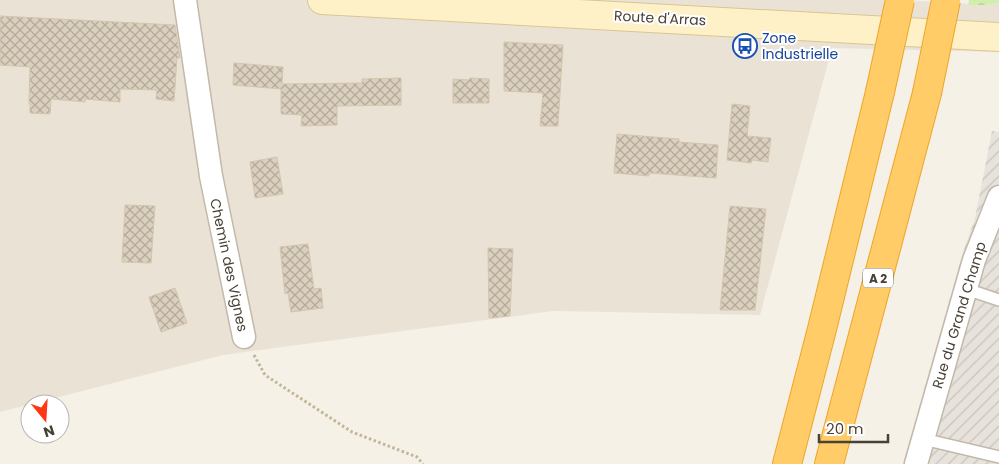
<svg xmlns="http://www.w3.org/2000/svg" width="999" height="464" font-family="Poppins,sans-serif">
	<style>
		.residential { fill: #eae3d5 }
		.industrial { fill: url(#industrial-furrows) }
		.forest { fill: url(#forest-crowns) }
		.building { fill: url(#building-cross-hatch); stroke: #d4c5ae }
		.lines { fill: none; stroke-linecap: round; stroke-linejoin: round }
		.lane-casing { stroke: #c2b9a9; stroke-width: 14 }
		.street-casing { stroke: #c2b9a9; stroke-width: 25 }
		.secondary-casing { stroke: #d9c692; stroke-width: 30 }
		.highway-casing { stroke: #eea528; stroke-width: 30 }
		.path { stroke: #c5b598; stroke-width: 3; stroke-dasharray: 2.5 2.5; stroke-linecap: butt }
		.lane { stroke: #fff; stroke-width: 11 }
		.street { stroke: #fff; stroke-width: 22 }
		.secondary { stroke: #fff1c7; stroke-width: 28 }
		.highway { stroke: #ffcc68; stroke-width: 28 }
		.highway-bridge-casing { stroke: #eea528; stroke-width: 30; stroke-linecap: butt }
		.highway-bridge { stroke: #ffcc68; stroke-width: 28 }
		.labels { text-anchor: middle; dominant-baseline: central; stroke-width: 4; stroke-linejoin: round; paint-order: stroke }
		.shield { fill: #fff; stroke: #807a72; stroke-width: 1 }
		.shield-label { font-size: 12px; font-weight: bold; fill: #494135 }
		.street-label { font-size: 14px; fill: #494135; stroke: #fff }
		.transit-label { font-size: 14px; fill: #164399; stroke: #fff; text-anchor: start }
	</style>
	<defs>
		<pattern id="industrial-furrows" width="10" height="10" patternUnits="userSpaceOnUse" patternTransform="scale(1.25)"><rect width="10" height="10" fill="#e8e2dc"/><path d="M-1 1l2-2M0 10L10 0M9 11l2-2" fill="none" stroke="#c8c3bd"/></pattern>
		<pattern id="forest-crowns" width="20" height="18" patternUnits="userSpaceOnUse" patternTransform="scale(1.25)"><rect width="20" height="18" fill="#d0eeac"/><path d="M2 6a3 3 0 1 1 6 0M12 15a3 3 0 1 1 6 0" fill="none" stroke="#b4cd95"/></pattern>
		<pattern id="building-cross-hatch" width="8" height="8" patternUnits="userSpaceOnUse" patternTransform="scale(1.25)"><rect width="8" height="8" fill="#dbd0be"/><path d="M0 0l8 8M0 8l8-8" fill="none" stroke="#b4aa9b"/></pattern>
	</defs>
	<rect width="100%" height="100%" fill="#f5f1e7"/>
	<!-- residential -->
	<path class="residential" d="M0 0H904L985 5 999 3V52L832 48 760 315 553 311 223 355 0 412Z"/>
	<!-- industrial -->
	<path class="industrial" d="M992 131 999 132V464H903L963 252 975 218Z"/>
	<!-- forest -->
	<path class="forest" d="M969 0H999V3L985 5H968Z"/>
	<!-- building -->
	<path class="building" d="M0 16 175 25 180 58H177L174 101 156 99 157 90 120 89V102L85 99V102L51 99 50 114 30 113V104H29L30 67 0 65Z
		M504 42 563 45 558 126H540L543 93 504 91Z
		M234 63 283 67 282 84 362 83V79L401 78V105L337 106V125L301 126 302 115 281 114V89L233 85Z
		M470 78 489 79V103H453V79L469 80Z
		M732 104 750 106 747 136 771 138 768 162 752 160 751 163 727 160Z
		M617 134 679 139V142L718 145 716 178 650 173 649 176 614 173Z
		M277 157 283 194 255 198 250 162Z
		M125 205 155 206 151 263 122 262Z
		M730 206 766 209 755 310H720Z
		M308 244 314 289 321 288 323 308 291 312 288 293 285 294 280 247Z
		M488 248 513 249 510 316 489 318Z
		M175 288 187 323 161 332 149 297Z"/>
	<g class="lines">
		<defs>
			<path id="lane" d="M966 289 999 300
				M923 439 999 457"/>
			<path id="street" d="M185 0 211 176 244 337
				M916 464 974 260 999 197"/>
			<path id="secondary" d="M322 0 999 37"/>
			<path id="highway" d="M787 464 822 329 880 92
				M829 464 927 93"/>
		</defs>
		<!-- lane casing -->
		<use href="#lane" class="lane-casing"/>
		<!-- street casing -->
		<use href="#street" class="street-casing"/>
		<!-- secondary casing -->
		<use href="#secondary" class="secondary-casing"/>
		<!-- highway casing -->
		<use href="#highway" class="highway-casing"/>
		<!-- path -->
		<path class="path" d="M254 355 265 375 352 432 417 457 423 464"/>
		<!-- lane -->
		<use href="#lane" class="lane"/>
		<!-- street -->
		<use href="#street" class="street"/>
		<!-- secondary -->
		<use href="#secondary" class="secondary"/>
		<!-- highway -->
		<use href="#highway" class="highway"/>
		<defs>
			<path id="highway-bridge" d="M880 92 900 0
				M927 93 946 0"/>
		</defs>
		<!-- highway-bridge casing -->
		<use href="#highway-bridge" class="highway-bridge-casing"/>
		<!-- highway-bridge -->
		<use href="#highway-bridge" class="highway-bridge"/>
	</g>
	<!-- icons -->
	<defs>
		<symbol id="bus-ring" viewBox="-11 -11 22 22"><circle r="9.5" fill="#fff" stroke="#1a4fb4" stroke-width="1.5"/><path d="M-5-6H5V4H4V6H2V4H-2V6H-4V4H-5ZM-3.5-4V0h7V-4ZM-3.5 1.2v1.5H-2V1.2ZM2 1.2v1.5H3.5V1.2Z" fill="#1a4fb4"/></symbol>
	</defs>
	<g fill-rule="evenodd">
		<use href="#bus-ring" x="731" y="32" width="28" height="28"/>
	</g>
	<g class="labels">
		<!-- shield labels -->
		<rect class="shield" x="863" y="268.5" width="30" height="19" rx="4"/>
		<g class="shield-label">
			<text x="878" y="278">A 2</text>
		</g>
		<!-- street labels -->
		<g class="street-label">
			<text transform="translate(660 18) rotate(3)">Route d'Arras</text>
			<text transform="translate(229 265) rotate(78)">Chemin des Vignes</text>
			<text transform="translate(959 315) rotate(-73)">Rue du Grand Champ</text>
		</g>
		<!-- transit labels -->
		<g class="transit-label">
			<text x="762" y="38">Zone<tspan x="762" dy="16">Industrielle</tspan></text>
		</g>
	</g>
	<!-- north arrow -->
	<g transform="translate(45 419) rotate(162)"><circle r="24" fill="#ffffff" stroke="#b6b3ae"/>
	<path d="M0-4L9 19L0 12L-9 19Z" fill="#ff3714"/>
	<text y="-8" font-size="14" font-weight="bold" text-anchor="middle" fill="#494135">N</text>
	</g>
	<!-- scale -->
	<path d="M819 434v8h69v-8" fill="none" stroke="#494135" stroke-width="2.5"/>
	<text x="826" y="434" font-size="15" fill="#494135" stroke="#ffffff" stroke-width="4" paint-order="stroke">20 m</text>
</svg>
